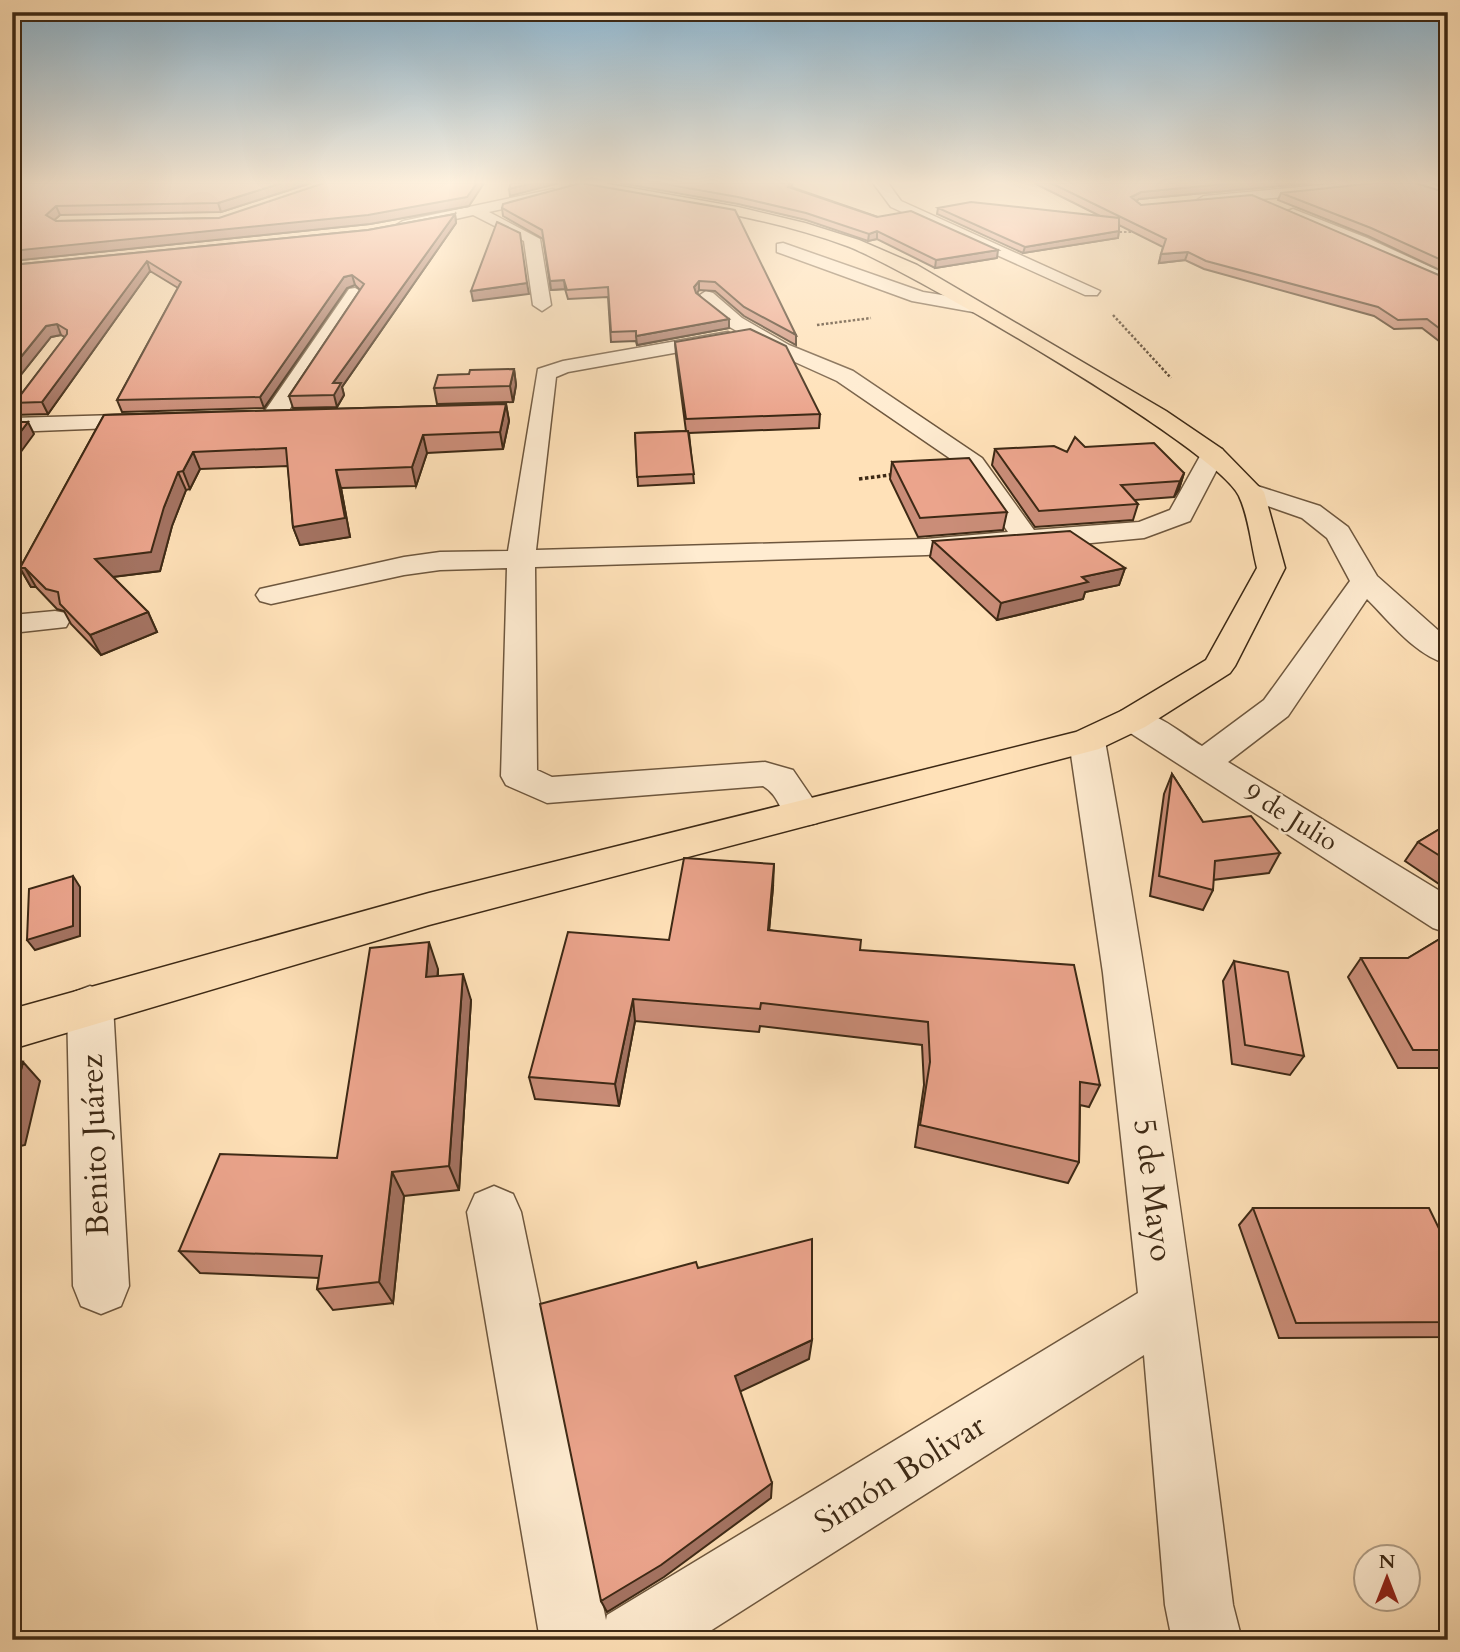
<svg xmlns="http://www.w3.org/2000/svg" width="1460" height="1652" font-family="Cardo,serif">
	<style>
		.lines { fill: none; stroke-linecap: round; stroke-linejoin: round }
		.minor-casing { stroke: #6e573e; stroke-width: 3 }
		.highway-casing { stroke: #3d2915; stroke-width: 3 }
		.path-far2 { stroke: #3d2915; stroke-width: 2; stroke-dasharray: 2.5 2; stroke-linecap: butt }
		.path-far1 { stroke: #3d2915; stroke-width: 2.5; stroke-dasharray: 2.5 2; stroke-linecap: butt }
		.path { stroke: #3d2915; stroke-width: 3.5; stroke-dasharray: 3.5 2.5; stroke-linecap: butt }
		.minor { fill: #ffecd1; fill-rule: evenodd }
		.highway { fill: #ffe1b8; fill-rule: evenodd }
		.wall { fill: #ca8d78; stroke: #3d2915; stroke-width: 2 }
		.shaded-wall { fill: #a47362; stroke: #3d2915; stroke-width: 2 }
		.building { fill: #eba48c; stroke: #3d2915; stroke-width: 2 }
		.labels { text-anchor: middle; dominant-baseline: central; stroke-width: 5; stroke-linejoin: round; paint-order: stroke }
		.street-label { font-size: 26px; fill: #3d2915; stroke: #ffecd1 }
		.near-street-label { font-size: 32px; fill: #3d2915; stroke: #ffecd1 }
	</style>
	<rect width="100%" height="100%" fill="#ffe1b8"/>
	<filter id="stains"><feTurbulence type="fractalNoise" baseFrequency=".00286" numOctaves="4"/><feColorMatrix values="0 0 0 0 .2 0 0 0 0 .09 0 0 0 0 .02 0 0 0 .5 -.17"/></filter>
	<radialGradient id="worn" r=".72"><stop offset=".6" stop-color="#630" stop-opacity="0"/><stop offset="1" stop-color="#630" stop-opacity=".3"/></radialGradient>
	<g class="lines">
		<defs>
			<path id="minor" d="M873 183H888L901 201 1100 291 1097 295H1085L891 207Z
				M1343 183H1403L1396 187 1204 204 1197 200 1204 196Z
				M553 189 560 193 558 196 489 212 540 239 551 305 542 311 533 305 524 241 473 215 403 231 395 226 403 221Z
				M1293 209 1367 238 1448 275V287L1288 217V211Z
				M783 243 923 292 973 300 982 306 973 312 912 301 777 252V244Z
				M355 288 364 293 284 418 280 423H264L260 418 349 289Z
				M706 291 713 293 742 318 789 345 853 371 982 458 1034 530 1139 522 1170 510 1204 449H1222L1225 454 1190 521 1144 538 1028 549 926 555 535 567 537 770 552 777 765 762 793 770 823 814 817 823C777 835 788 800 763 786L547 803 506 785 501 776 507 568 440 570 404 575 271 604 260 601 256 595 260 589 404 557 440 552 508 551 538 369 563 361 728 332 738 338 735 342 568 372 556 377 536 550 926 539 1008 532 964 468 837 381 775 353 728 326 697 297Z
				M154 414 162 416 166 421 162 426 12 432V418Z
				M1251 484 1320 506 1348 527 1377 576 1448 639V664C1416 656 1390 622 1367 599L1288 716 1228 762 1448 896V933L1433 928 1121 727 1116 719 1121 711C1149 704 1179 732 1202 746L1264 700 1350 581 1327 538 1302 518 1242 497 1238 492 1242 487Z
				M55 611 66 613 70 620 66 627 12 633V615Z
				M1087 730 1099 733 1105 741C1157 1029 1197 1315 1233 1605L1242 1640H1172L1165 1605 1144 1355 696 1640H540L467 1212 475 1194 494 1186 513 1194 521 1212 606 1620 607 1615 1138 1293 1103 973 1069 741 1075 733Z
				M90 986 106 992 113 1005 129 1286 121 1306 101 1314 81 1306 73 1286 67 1005 74 992Z"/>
			<path id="highway" d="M570 183H603L738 207 805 223 859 240 917 265 1166 411 1222 449 1264 492 1285 568 1235 666 1230 673 1145 727 1099 749 429 925 12 1049V1009L429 893 1076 732 1121 711 1206 660 1257 568C1251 545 1249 517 1239 496 1218 449 905 268 847 246 761 214 667 204 577 187Z"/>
		</defs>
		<!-- minor casing -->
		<use href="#minor" class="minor-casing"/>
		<!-- highway casing -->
		<use href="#highway" class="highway-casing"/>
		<!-- path-far2 -->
		<path class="path-far2" d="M1115 232H1138"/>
		<!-- path-far1 -->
		<path class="path-far1" d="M1113 315 1171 378
			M817 325 871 318"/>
		<!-- path -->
		<path class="path" d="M859 479 897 474"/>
		<!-- minor -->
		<use href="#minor" class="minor"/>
		<!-- highway -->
		<use href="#highway" class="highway"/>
	</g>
	<!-- wall -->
	<path class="wall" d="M12 183H311L221 212 60 215 54 220 56 221 219 218 469 206 370 224 12 261Z
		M581 183 796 335V345L744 316 715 291 699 290 697 293 729 328 637 345 636 341 611 342 608 297 568 299 565 289 551 290 543 239 503 216 502 208Z
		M620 183H793L791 187 997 258 935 268 877 239 868 241 806 220 738 204Z
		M1034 183H1312L1139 199 1136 201 1141 205 1448 279V348L1422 328 1394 329 1374 316 1204 269 1185 260 1159 263 1163 247 1119 225 1118 238 1023 253 937 214 938 208 1102 217Z
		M1432 183H1448V189Z
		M1281 193H1448V274L1368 236 1278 200Z
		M455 214 456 223 342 387 344 395 337 407 293 408 289 396 360 290 355 285 347 288 264 408 122 412 117 400 178 288 150 271 48 414 13 415 12 413V403L16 401 65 337 61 335 51 337 12 386V265L368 230Z
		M675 342 820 414 819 428 689 433 694 483 638 486 635 433 686 431 676 355Z
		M514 369 516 385 513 402 437 404 434 388 469 374Z
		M506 404 509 421 503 449 427 453 416 486 341 488 350 537 300 545 293 527 288 466 200 469 190 489 186 490 172 526 160 571 113 577 148 612 157 632 101 655 71 624 64 611 57 609 36 587H31L20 568 104 415Z
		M1085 447 1184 473 1179 489 1174 497 1134 500 1138 504 1133 520 1035 527 992 465 995 449 1067 452Z
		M892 462 1007 512 1003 530 918 537 890 479Z
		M933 541 1125 568 1119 585 1085 592 1083 599 997 620 930 557Z
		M1172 774 1203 822 1280 853 1269 873 1213 880V890L1203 910 1150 896 1164 794Z
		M1448 824V890L1405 861 1418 842Z
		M773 887 769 930 860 950 1100 1085 1089 1107 1080 1105 1079 1162 1068 1183 915 1147 924 1085 922 1045 760 1026 759 1032 635 1021 619 1106 535 1099 529 1077 669 940Z
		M1448 934V1068H1398L1348 977 1361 958H1408Z
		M1234 961 1304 1056 1290 1075 1232 1064 1223 981Z
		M438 969V976L471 1000 459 1190 404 1196 393 1303 333 1310 317 1289 319 1278 200 1273 179 1251 337 1158Z
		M1253 1208 1448 1247V1337L1279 1338 1239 1225Z"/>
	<!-- shaded-wall -->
	<path class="shaded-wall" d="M282 183H311L221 212 218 203Z
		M477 183H484L469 206 370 224 12 261V251Z
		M532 183H559L510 196 509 189Z
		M1234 183H1312L1139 199 1130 205 1131 197 1141 192Z
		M56 206 60 215 50 224 46 215Z
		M455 214 456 223 342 387 344 395 337 407 334 395 333 383Z
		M877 231V239L868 241 869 234Z
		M1119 231 1118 238 1023 253 1025 247Z
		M998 250 997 258 935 268 936 260Z
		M1188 252 1185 260 1159 263 1161 254Z
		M147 261 150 271 48 414 42 402Z
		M352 275 355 285 347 288 264 408 260 397 344 277Z
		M564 280 565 289 551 290 550 281Z
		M699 281V290L695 296 694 287Z
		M527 283 529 294 473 301 471 291Z
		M729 319V328L637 345 636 336Z
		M57 324 61 335 51 337 12 386V368L46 326Z
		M514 369 516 385 513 402 510 386Z
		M506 404 509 421 503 449 500 432Z
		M28 422 34 434 12 464V443Z
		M423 435 427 453 416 486 412 467Z
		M193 452 200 469 190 489 183 471Z
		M336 470 341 488 350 537 300 545 293 527Z
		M178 472 186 490 172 526 160 571 104 578 95 559 164 507Z
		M1184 473 1179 489 1174 497 1180 481Z
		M20 568H25L36 587H31Z
		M1125 568 1119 585 1085 592 1083 599 997 620 1001 603 1082 577Z
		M148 612 157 632 101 655 90 635Z
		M774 864 773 887 767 953 768 930Z
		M73 876 80 887V936L35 950 27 940Z
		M429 942 438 969 435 1004 426 977Z
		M463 974 471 1000 459 1190 449 1166Z
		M633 999 635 1021 619 1106 615 1084Z
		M23 1062 40 1081 25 1145 12 1148V1105Z
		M392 1172 404 1196 393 1303 379 1282Z
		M812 1340 809 1359 735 1394V1376Z
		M772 1483 771 1498 664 1577 607 1612 601 1601Z"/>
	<!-- building -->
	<path class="building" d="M12 183H282L218 203 56 206 46 215 56 221 219 218 324 183H477L467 197 368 215 12 251Z
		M511 183H532L509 189Z
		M581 183 735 210 796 335 744 307 715 282 699 281 694 287 696 293 729 319 636 336V331L611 332 608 287 567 290 564 280 550 281 542 230 502 208 503 204Z
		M659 183H790L788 187 877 217 911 211 998 250 936 260 877 231 869 234 806 213 738 197Z
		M1051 183H1234L1141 192 1131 197 1141 205 1252 195 1448 279V335L1427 319 1398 320 1378 307 1206 261 1188 252 1161 254 1166 239Z
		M1375 183H1415L1448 193V263L1371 228 1281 193Z
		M971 202 1119 218V231L1025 247 938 208Z
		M455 214 333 383H341L334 395 289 396 364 284 352 275 344 277 260 397 117 400 181 282 147 261 42 402 12 403V402L16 401 67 334V330L57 324 46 326 12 368V265L368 230Z
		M497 222 520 233 527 283 471 291Z
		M750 329 786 346 820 414 686 419 675 342Z
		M514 369 510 386 434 388 438 375 469 374 470 370Z
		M506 404 500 432 423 435 412 467 336 470 345 518 293 527 286 448 193 452 183 471 178 472 164 507 151 552 95 559 148 612 90 635 60 604 58 592 46 589 25 568H20L104 415Z
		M12 422H28L12 443Z
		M688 431 694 474 637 477 635 433Z
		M1075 437 1085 447 1154 443 1184 473 1180 481 1121 485 1138 504 1039 511 995 449 1054 446 1067 452Z
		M969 458 1007 512 920 518 892 462Z
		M1070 531 1125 568 1082 577 1088 582 1001 603 933 541Z
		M1172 774 1203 822 1251 816 1280 853 1215 861 1213 890 1159 876Z
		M1448 824V861L1418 842Z
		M684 858 774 864 768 930 861 940 860 950 1074 965 1100 1085 1080 1082 1079 1162 920 1125 930 1062 928 1022 761 1003 760 1009 633 999 615 1084 529 1077 568 932 669 940Z
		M73 876V926L27 940 29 889Z
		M1448 934V1050H1413L1361 958H1408Z
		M429 942 426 977 463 974 449 1166 392 1172 379 1282 317 1289 322 1256 179 1251 220 1154 337 1158 370 948Z
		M1234 961 1288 972 1304 1056 1245 1045Z
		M23 1062 12 1105V1065Z
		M1253 1208H1429L1448 1247V1322L1296 1323Z
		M812 1239V1340L735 1376 772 1483 661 1565 601 1601 540 1304 696 1262 698 1268Z"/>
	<!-- sky -->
	<linearGradient id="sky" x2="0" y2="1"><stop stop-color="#8bb7d4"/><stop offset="0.44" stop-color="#fff2df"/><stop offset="1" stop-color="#fff2df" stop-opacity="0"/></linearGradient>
	<rect width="1460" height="415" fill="url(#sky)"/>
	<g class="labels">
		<!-- street labels -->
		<g class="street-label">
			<text transform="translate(1291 817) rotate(32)">9 de Julio</text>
		</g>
		<!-- near-street labels -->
		<g class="near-street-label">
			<text transform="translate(95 1145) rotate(-92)">Benito Juárez</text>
			<text transform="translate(1153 1190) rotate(83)">5 de Mayo</text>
			<text transform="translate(900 1474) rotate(-32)">Simón Bolivar</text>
		</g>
	</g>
	<!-- margin -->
	<rect width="1460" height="1652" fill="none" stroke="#ffe1b8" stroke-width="42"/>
	<rect x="14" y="14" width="1432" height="1624" fill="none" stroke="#3d2915" stroke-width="3.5"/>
	<rect x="21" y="21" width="1418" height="1610" fill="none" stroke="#3d2915" stroke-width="2"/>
	<!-- north arrow -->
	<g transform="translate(1387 1578)"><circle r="33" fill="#ffecd1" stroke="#b19e86" stroke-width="2"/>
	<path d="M0-5L12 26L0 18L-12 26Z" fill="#8f2418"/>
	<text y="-10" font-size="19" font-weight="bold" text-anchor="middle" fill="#3d2915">N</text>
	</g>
	<rect width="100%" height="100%" filter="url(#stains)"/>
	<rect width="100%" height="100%" fill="url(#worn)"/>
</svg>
